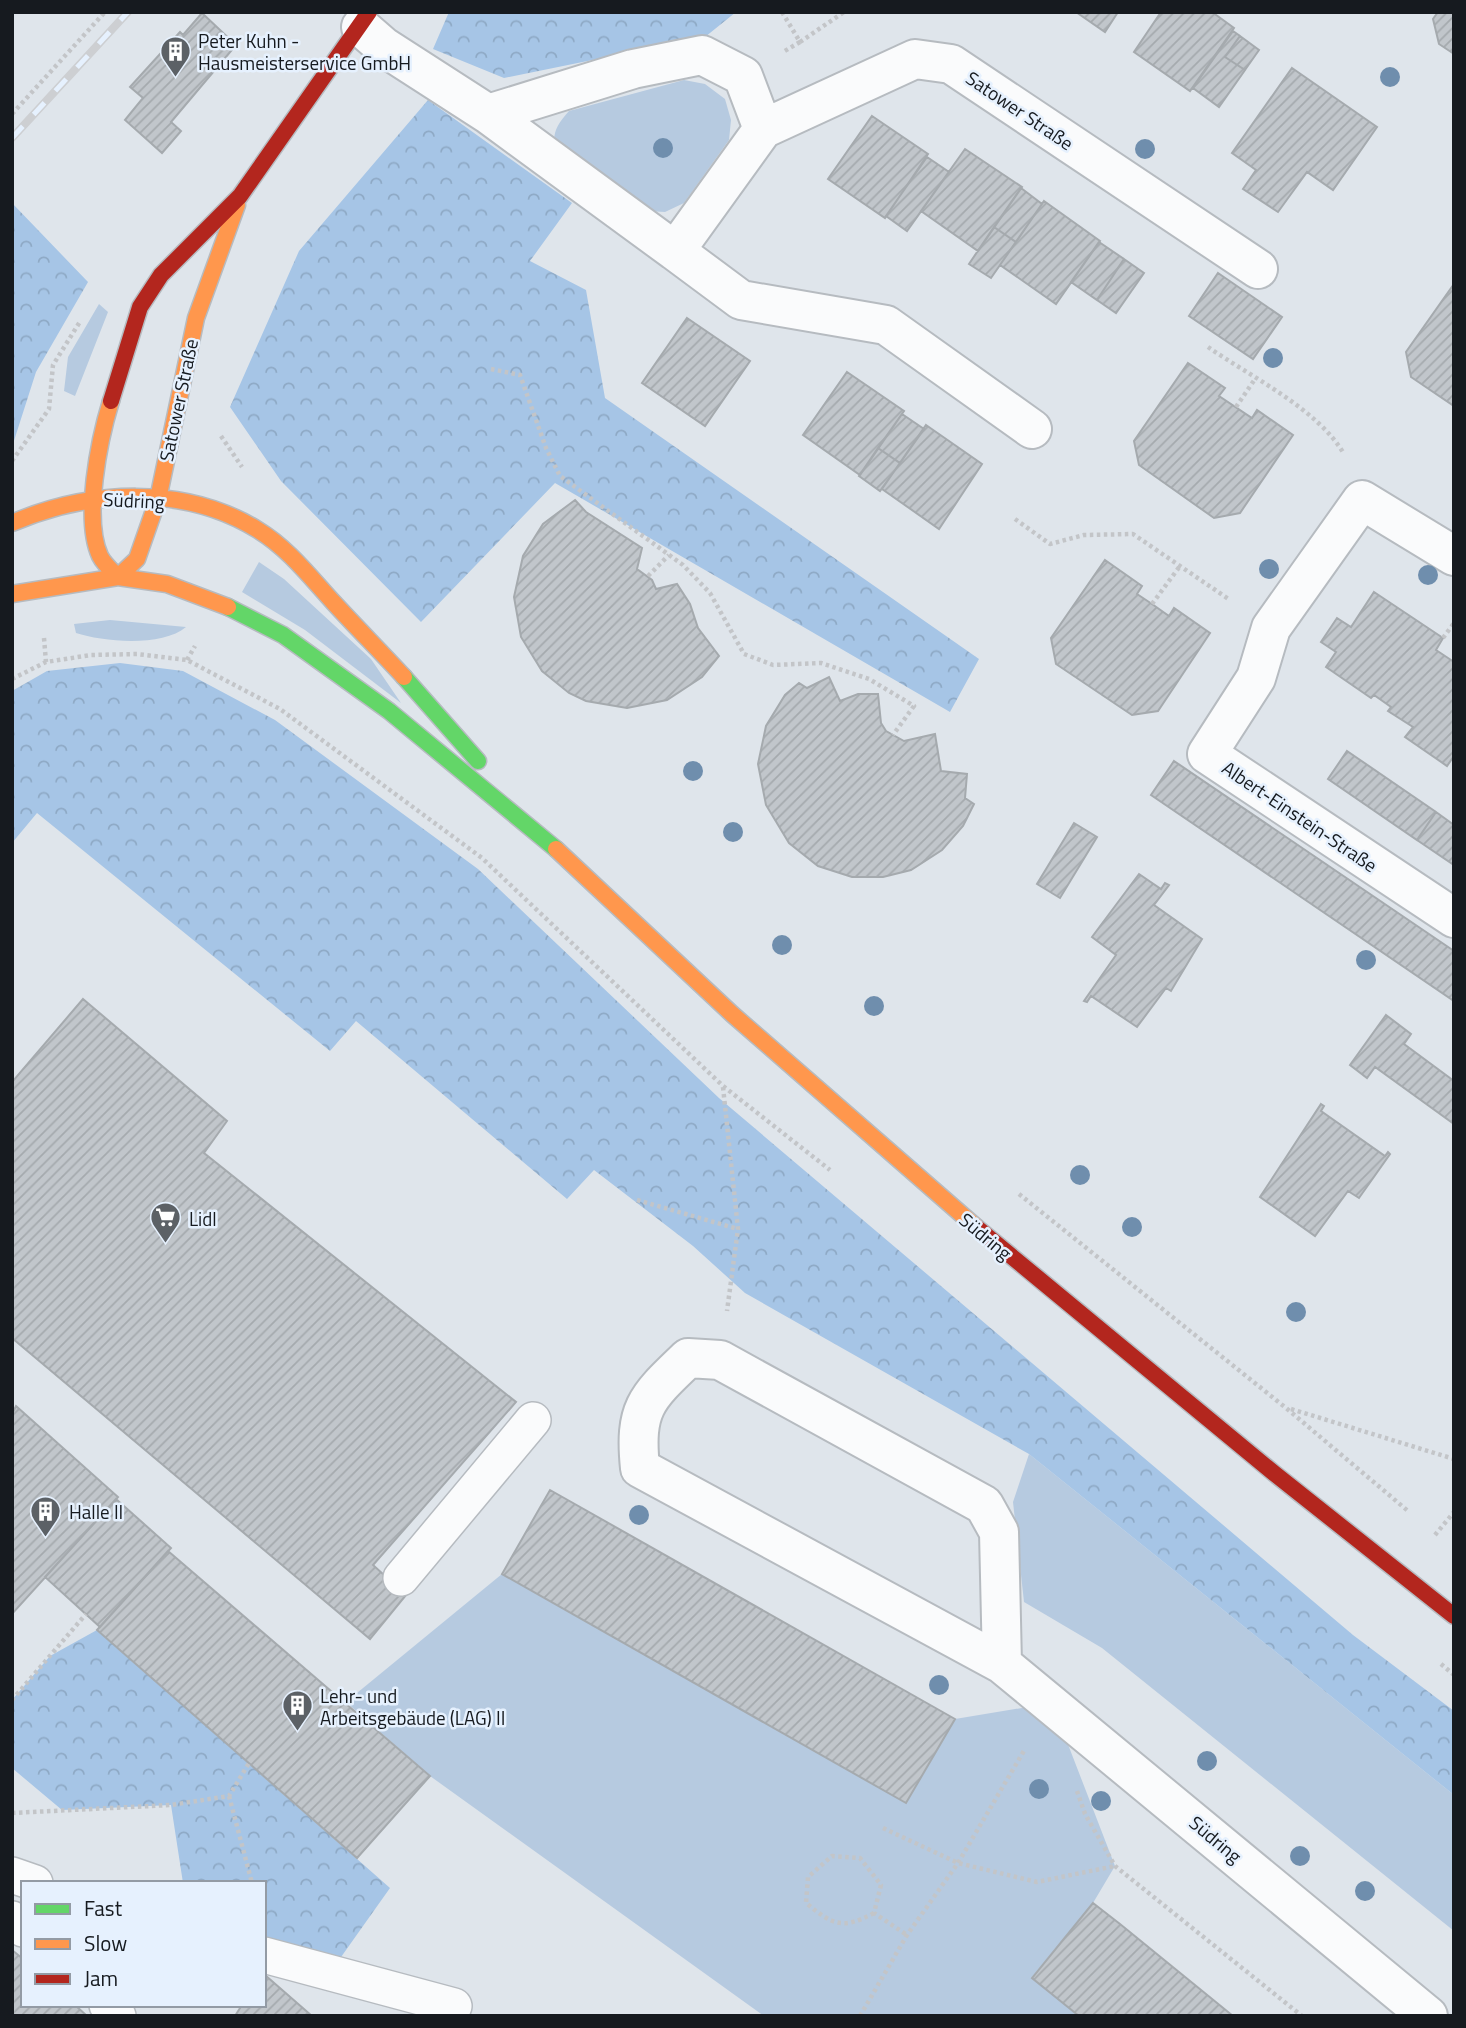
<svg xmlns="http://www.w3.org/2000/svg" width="1466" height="2028" font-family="'Titillium Web',sans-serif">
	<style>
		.grass { fill: #b6cae0 }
		.forest { fill: url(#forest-crowns) }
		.building { fill: url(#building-hatch); stroke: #a5aaae; stroke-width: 2 }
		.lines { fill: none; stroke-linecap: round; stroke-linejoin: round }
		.lane-casing { stroke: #b6bbc0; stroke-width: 38 }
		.street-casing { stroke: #b6bbc0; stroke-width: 42 }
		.fast-casing { stroke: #b6bbc0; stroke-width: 19 }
		.slow-casing { stroke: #b6bbc0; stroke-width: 19 }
		.jam-casing { stroke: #b6bbc0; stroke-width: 19 }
		.path { stroke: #c3c5c8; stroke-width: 4.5; stroke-dasharray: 3.5 3.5; stroke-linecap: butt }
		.lane { stroke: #fafbfc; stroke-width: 35 }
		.street { stroke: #fafbfc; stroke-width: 38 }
		.fast { stroke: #63d668; stroke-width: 16 }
		.slow { stroke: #ff974d; stroke-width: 16 }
		.jam { stroke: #b3261e; stroke-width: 16 }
		.rail-casing { stroke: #cdcfd2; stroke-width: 8 }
		.rail { stroke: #e6f1fe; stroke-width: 5; stroke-dasharray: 16; stroke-linecap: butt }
		.tree { fill: #6f8ead }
		.labels { text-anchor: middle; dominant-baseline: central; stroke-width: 5; stroke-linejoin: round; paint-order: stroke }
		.poi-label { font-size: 19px; fill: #161a1f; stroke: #e6f1fe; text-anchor: start }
		.street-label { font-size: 19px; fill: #161a1f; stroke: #e6f1fe }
	</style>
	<defs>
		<pattern id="forest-crowns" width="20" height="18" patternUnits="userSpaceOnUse" patternTransform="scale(1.75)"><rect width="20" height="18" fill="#a6c5e6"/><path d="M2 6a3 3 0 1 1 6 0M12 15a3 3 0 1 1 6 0" fill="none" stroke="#8ea9c5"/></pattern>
		<pattern id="building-hatch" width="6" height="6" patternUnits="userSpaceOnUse" patternTransform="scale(1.75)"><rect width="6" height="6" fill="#c1c6cb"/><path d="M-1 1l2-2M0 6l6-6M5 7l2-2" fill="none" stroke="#a5aaae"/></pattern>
	</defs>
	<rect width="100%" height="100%" fill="#dfe5eb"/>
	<!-- grass -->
	<path class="grass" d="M684 80 705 84 725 99 731 120 729 140 684 203 665 212 647 211 555 150C552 132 557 125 569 111Z
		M99 304 108 312 75 396 64 391 68 357Z
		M259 562 284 579 371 659 401 703 305 630 242 592Z
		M110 620 186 627C163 647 103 642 76 633L74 624Z
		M1029 1454 1454 1795V1931L1102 1648 1024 1602 1013 1502Z
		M502 1574 906 1802 955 1719 1052 1703 1115 1866 1093 1903 1032 1977 1079 2016H764L430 1776 346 1702Z"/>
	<!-- forest -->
	<path class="forest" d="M449 12H736L705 37 504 78 433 49Z
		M428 100 572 203 530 261 586 290 605 398 979 659 950 712 555 483 421 622 281 481 230 407 299 251Z
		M12 203 88 282 36 372 12 447Z
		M120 663 183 671 275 720 478 869 719 1098 1353 1635 1454 1711V1795L1029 1454 745 1293 693 1246 594 1170 567 1199 356 1021 330 1051 37 813 12 843V691L47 671Z
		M97 1630 390 1888 329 1974 264 1955V1883H183L171 1805 62 1810 12 1768V1700L50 1656Z"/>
	<!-- building -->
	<path class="building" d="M1076 12H1118L1105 32Z
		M1161 12H1212L1234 28 1190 91 1134 52Z
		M1438 12H1454V54L1439 44 1433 19Z
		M202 13 236 45 171 122 181 131 162 153 125 120 143 98 130 87 180 32 183 35Z
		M1233 31 1240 36 1225 57 1245 70 1219 107 1193 88Z
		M1240 36 1259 50 1245 70 1225 57Z
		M1292 68 1377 127 1333 190 1307 172 1278 212 1243 189 1256 170 1232 153Z
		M872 116 928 154 885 218 828 179Z
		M965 149 1022 187 978 251 921 211Z
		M927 157 949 172 907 231 886 216Z
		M1021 188 1042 204 1016 242 994 227Z
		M1044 201 1100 241 1056 304 1000 265Z
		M994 227 1016 242 991 278 969 264Z
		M1099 242 1124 259 1097 300 1071 282Z
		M1124 259 1144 273 1116 313 1097 300Z
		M1218 273 1282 317 1253 359 1189 316Z
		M1454 284V406L1411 377 1406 352Z
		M687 318 750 361 705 426 642 383Z
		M1188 363 1225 388 1219 396 1252 418 1257 410 1293 435 1240 513 1214 518 1139 465 1134 441Z
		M847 372 904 411 860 475 803 435Z
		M902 414 924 429 900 463 878 448Z
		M926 425 982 464 939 529 882 489Z
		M878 448 900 463 880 491 859 476Z
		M575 500 586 512 642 548 637 569 652 580 656 589 677 584 690 604 698 628 719 656 702 677 667 700 627 708 586 701 569 693 542 671 521 637 514 597 523 556 543 524Z
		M1105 560 1142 586 1137 594 1152 604 1169 616 1174 608 1210 633 1158 711 1132 715 1056 664 1051 638Z
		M1374 592 1443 638 1436 650 1454 662V756L1447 766 1405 737 1413 727 1388 711 1391 707 1374 695 1371 698 1326 667 1336 652 1321 642 1337 618 1351 627Z
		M829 677 840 701 858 694H878L881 723 886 731 904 741 935 734 941 771 967 774 965 798 974 804 963 826 942 850 911 870 883 877H852L818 866 789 843 766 805 758 764 766 726 785 695 799 683 807 688Z
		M1347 751 1436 812 1417 840 1328 779Z
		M1174 761 1454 951V1001L1151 795Z
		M1436 812 1454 825V865L1417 840Z
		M1074 823 1097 837 1060 898 1037 884Z
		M1139 874 1161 889 1165 883 1169 885 1154 905 1202 939 1171 991 1166 988 1137 1027 1091 996 1087 1002 1084 1001 1116 955 1092 937Z
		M83 999 227 1121 204 1153 516 1402 373 1565 406 1595 370 1639 12 1338V1082Z
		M1386 1015 1411 1034 1404 1044 1454 1081V1124L1375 1067 1367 1078 1350 1065Z
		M1321 1104 1324 1106 1321 1111 1385 1156 1388 1152 1390 1154 1359 1198 1348 1191 1315 1236 1260 1197Z
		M16 1406 118 1497 12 1614V1414Z
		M550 1490 955 1719 906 1803 502 1574Z
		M116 1499 171 1548 100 1627 45 1577Z
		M168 1551 430 1776 357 1858 97 1630Z
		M1093 1903 1120 1924 1233 2016H1079L1032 1978Z
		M12 1950 23 1959V2005H75L87 2016H12Z
		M265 1967 268 1970 265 1975 312 2016H235L242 2005H264Z"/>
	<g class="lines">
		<defs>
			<path id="lane" d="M401 1578 533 1420
				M12 1875 35 1883
				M12 1919 23 1929
				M264 1955 454 2006
				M107 2005 118 2016"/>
			<path id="street" d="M361 27 384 47 488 114
				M702 55 743 76 763 129 675 251 488 114 633 69Z
				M763 129 915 59 951 64 1258 269
				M675 251 741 300 886 325 1032 429
				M1454 556 1362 500 1271 628 1256 678 1207 754 1454 918
				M1002 1664 999 1532 984 1505 720 1360 688 1358C646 1398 634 1408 640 1468L1002 1664 1428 2016"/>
			<path id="fast" d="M228 607 283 635 389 711 556 849
				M404 677 478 761"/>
			<path id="slow" d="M111 401C99 440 83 519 100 556 104 564 112 571 118 577L167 584 228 607
				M12 523C89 490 184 484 258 530 288 548 311 578 334 603 357 628 381 652 404 677
				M12 594 118 577 137 559 158 499 196 318 237 205
				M556 849 732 1014 976 1227"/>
			<path id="jam" d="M111 401 140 307 161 275 240 196 369 12
				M976 1227 1275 1474 1454 1616"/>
		</defs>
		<!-- lane casing -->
		<use href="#lane" class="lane-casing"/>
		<!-- street casing -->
		<use href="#street" class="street-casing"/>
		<!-- fast casing -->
		<use href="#fast" class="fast-casing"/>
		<!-- slow casing -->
		<use href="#slow" class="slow-casing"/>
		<!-- jam casing -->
		<use href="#jam" class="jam-casing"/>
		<!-- path -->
		<path class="path" d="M782 12 800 42 783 52
			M800 42 844 12
			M12 114 105 12
			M1208 347C1251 377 1318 409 1344 454
			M491 369 520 375 546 448 560 476 683 565 710 593 744 654 773 665 821 663 869 679 914 706 893 735
			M1236 407 1255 379
			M221 436 242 467
			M12 461 49 409 53 365 81 320
			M1015 519 1050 544 1084 535 1133 534 1230 600
			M648 576 669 555
			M1152 604 1180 566
			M44 638 46 662
			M1443 638 1454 623
			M187 660 195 646
			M12 679 46 662 91 655 137 654 187 660 280 709 482 858 723 1086 830 1170
			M723 1087 738 1229 727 1311
			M1019 1194 1286 1408 1408 1511
			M637 1200 738 1229
			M1291 1409 1454 1459
			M1435 1535 1454 1512
			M1441 1664 1454 1675
			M12 1700 86 1614
			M1077 1791 1085 1814 1115 1866 1302 2016
			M229 1796 252 1883
			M12 1813 171 1805 229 1796 249 1763
			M883 1828 958 1863 1037 1882 1115 1866
			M874 1913C842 1930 833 1925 806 1903L808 1877 832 1856 860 1858 881 1885 874 1913 907 1935
			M860 2016 907 1935 958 1863 1025 1749"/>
		<!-- lane -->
		<use href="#lane" class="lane"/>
		<!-- street -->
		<use href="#street" class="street"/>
		<!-- fast -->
		<use href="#fast" class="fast"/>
		<!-- slow -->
		<use href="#slow" class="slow"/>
		<!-- jam -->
		<use href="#jam" class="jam"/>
		<defs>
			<path id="rail" d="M12 138 128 12"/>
		</defs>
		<!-- rail casing -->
		<use href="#rail" class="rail-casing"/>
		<!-- rail -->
		<use href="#rail" class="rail"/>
	</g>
	<!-- trees -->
	<g class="tree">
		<circle cx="1390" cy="77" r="10"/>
		<circle cx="663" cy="148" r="10"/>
		<circle cx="1145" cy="149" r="10"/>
		<circle cx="1273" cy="358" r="10"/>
		<circle cx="1269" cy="569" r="10"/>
		<circle cx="1428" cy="575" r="10"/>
		<circle cx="693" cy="771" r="10"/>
		<circle cx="733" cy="832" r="10"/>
		<circle cx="782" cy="945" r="10"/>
		<circle cx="1366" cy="960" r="10"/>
		<circle cx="874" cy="1006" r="10"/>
		<circle cx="1080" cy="1175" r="10"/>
		<circle cx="1132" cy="1227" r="10"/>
		<circle cx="1296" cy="1312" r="10"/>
		<circle cx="639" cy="1515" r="10"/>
		<circle cx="939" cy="1685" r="10"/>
		<circle cx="1207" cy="1761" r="10"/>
		<circle cx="1039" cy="1789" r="10"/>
		<circle cx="1101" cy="1801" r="10"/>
		<circle cx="1300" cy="1856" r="10"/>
		<circle cx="1365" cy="1891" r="10"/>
	</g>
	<!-- icons -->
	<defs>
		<symbol id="building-pin" viewBox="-11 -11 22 30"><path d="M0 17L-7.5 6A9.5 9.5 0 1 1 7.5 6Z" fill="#5c6166" stroke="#e6f1fe"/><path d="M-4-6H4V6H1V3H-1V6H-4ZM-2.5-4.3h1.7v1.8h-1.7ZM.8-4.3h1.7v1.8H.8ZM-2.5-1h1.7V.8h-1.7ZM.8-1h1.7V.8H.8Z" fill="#fff"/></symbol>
		<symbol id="supermarket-pin" viewBox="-11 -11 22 30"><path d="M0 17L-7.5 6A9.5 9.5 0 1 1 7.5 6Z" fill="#5c6166" stroke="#e6f1fe"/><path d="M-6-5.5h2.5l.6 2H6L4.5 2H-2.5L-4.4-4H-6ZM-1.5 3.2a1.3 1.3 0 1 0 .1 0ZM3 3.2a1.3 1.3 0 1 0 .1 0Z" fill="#fff"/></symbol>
	</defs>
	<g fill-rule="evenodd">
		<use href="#building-pin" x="158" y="34" width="35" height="47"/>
		<use href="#supermarket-pin" x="148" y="1200" width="35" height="47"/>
		<use href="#building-pin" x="28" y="1494" width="35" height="47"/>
		<use href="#building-pin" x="280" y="1688" width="35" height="47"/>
	</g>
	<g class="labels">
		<!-- poi labels -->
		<g class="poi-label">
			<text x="198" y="40">Peter Kuhn -<tspan x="198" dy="22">Hausmeisterservice GmbH</tspan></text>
			<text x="189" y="1218">Lidl</text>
			<text x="69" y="1511">Halle II</text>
			<text x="320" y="1695">Lehr- und<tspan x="320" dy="22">Arbeitsgebäude (LAG) II</tspan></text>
		</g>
		<!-- street labels -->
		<g class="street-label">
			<text transform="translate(1020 110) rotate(34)">Satower Straße</text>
			<text transform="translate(178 400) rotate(-78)">Satower Straße</text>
			<text transform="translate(134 500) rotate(3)">Südring</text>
			<text transform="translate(1300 816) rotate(34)">Albert-Einstein-Straße</text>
			<text transform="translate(986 1236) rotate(40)">Südring</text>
			<text transform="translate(1216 1839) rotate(40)">Südring</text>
		</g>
	</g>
	<!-- border -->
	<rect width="1466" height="2028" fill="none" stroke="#161a1f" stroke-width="28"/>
	<!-- legend -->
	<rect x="21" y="1881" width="245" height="126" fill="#e6f1fe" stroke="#939ba5" stroke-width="2"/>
	<rect x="35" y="1904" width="35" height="10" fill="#63d668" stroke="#939ba5" stroke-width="2"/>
	<text x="84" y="1916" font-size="21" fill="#161a1f">Fast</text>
	<rect x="35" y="1939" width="35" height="10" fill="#ff974d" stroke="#939ba5" stroke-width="2"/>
	<text x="84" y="1951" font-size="21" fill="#161a1f">Slow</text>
	<rect x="35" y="1974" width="35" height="10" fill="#b3261e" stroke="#939ba5" stroke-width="2"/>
	<text x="84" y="1986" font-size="21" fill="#161a1f">Jam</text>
</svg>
